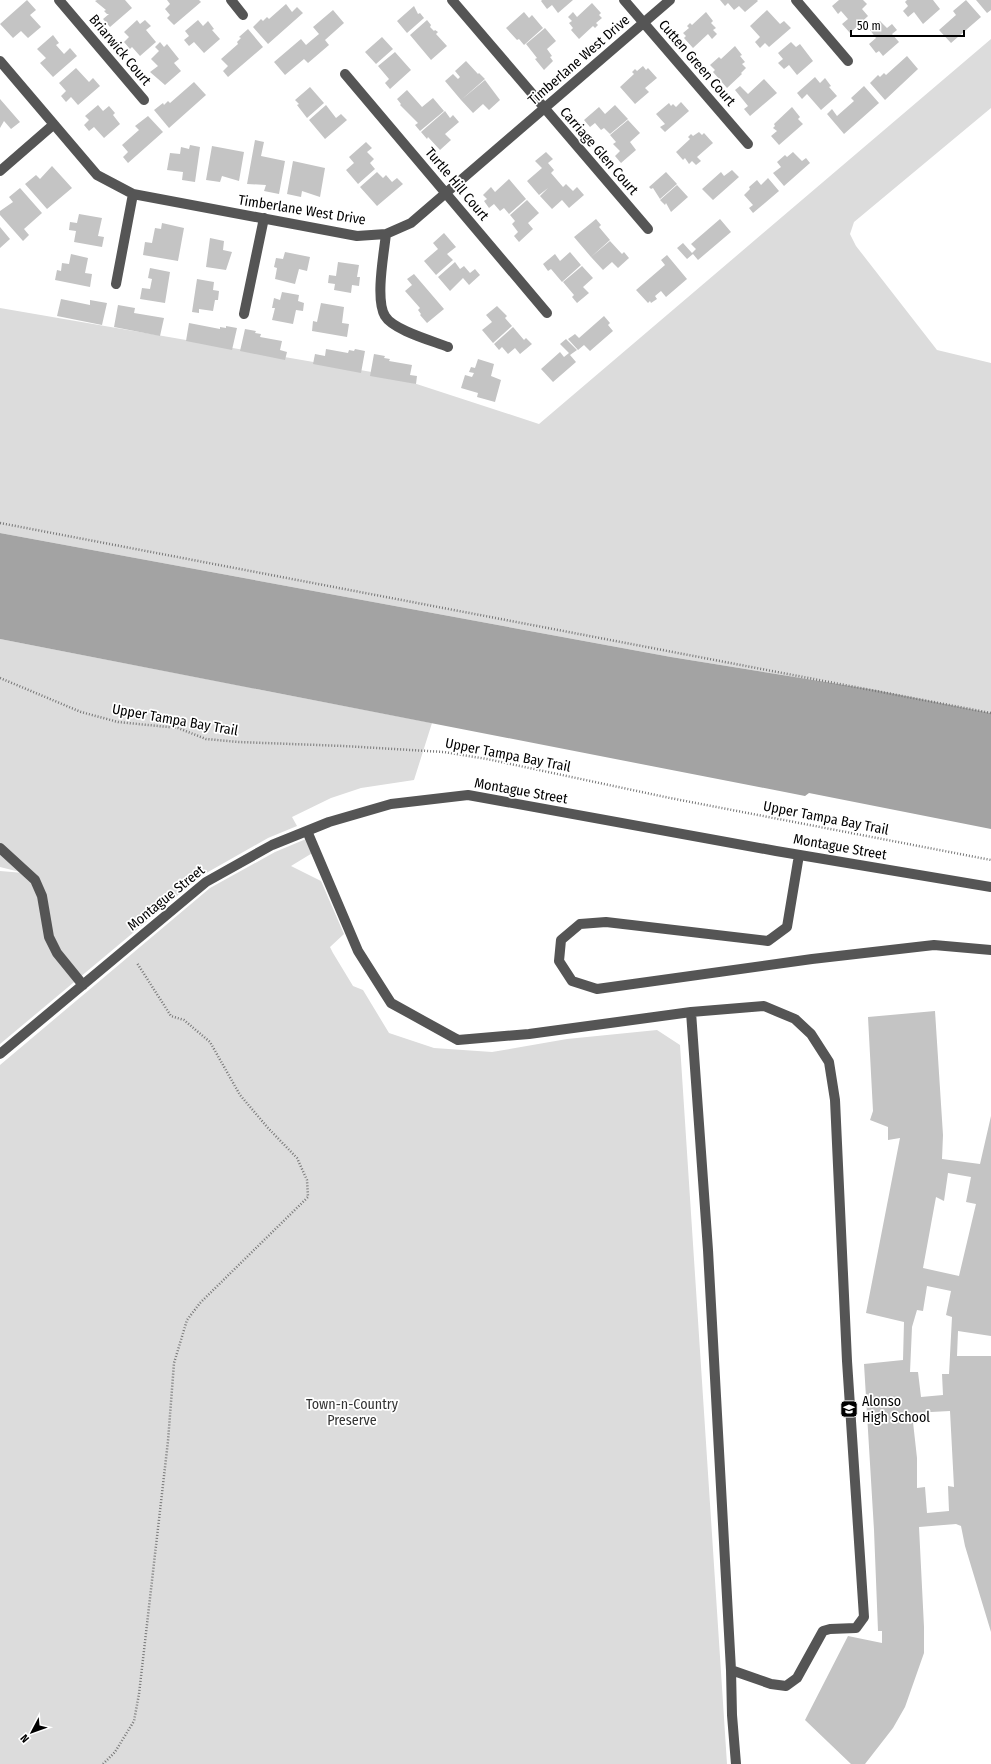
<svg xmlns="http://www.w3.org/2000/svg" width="991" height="1764" font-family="'Fira Sans Condensed',sans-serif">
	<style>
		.green { fill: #dcdcdc }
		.water { fill: #a3a3a3 }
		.building { fill: #c4c4c4; fill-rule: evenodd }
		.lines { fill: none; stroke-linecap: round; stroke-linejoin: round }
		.path { stroke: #777; stroke-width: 2.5; stroke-dasharray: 1 2; stroke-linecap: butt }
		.minor { stroke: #555; stroke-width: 10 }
		.labels { text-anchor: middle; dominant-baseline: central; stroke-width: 3.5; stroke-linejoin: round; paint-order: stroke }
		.street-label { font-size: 14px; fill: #000; stroke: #fff }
		.poi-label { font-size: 14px; fill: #000; stroke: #fff; text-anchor: start }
		.park-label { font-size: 14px; fill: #333; stroke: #fff }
	</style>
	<rect width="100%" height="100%" fill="#fff"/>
	<!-- green -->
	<path class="green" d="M991 39V108L854 222 850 234 856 246 937 350 991 363V713L876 690 671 657 0 533V308L389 375 539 424Z
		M0 639 432 723 414 780 361 788 331 798 292 817 297 826 268 838 201 876 0 1044V871L24 873 0 867Z
		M306 839 314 852 291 866 321 881 344 934 330 947 333 953 353 986 363 990 389 1033 434 1048 492 1052 567 1039 657 1030 680 1045 727 1764H0V1065L210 888 275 852Z"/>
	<!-- water -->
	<path class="water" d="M0 533 671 657 876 690 991 713V829L809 793 805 796 0 639Z"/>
	<!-- building -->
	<path class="building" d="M27 0 36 10 30 15 41 27 28 38 21 31 13 38 0 24Z
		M97 0H125L132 8 110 27 103 19 109 14H107L104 11 106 10 95 1Z
		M167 0H199L201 2 174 25 167 18 170 15 165 9 170 4Z
		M542 0H573L558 13 552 5 547 9 541 1Z
		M720 0H757L758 1 745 12 739 6 734 10 728 3 725 6Z
		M839 0H863L867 4 862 9 868 16 850 33 842 24 848 19 841 11 838 14 832 6Z
		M907 0H933L940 9 923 24 914 12 908 17 903 11 908 6 905 2Z
		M966 0 981 17 951 43 939 30 956 15 953 11Z
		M976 0H991V10L987 13Z
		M592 3 601 13 599 15 602 18 596 23 598 25 595 28 593 26 579 39 571 30 573 28 569 23 572 21 568 17 573 12 577 17Z
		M286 4 292 12 297 7 303 13 268 44 253 27 261 19 263 21 267 17 269 19Z
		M414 6 418 14 420 13 424 18 407 33 397 21Z
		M333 10 344 23 325 40 329 45 308 63 304 59 285 75 274 62 301 39 306 45 313 39 319 34 313 27Z
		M767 10 780 24 784 21 791 28 769 47 765 43 760 48 755 42 760 37 750 26Z
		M524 12 529 18 532 15 543 28 524 45 519 39 517 40 506 28Z
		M706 12 713 21 711 23 716 28 713 30 717 34 712 39 708 34 693 48 684 38 686 36 683 33 689 28 687 26 690 23 692 25Z
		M137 20 140 24 145 20 151 26 146 30 156 42 140 56 132 47 130 49 124 42 129 37 124 32Z
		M198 20 203 26 208 21 214 29 212 30 220 39 204 53 194 42 189 46 184 40 189 36 185 31Z
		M427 20 431 25 430 27 434 31 435 30 438 32 436 34 447 46 431 60 410 35Z
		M880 21 887 28 892 24 897 30 892 34 899 42 883 56 879 51 876 53 869 44 876 38 870 30Z
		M545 28 556 41 547 49 552 56 550 57 553 61 544 70 535 59 537 58 526 44Z
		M248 29 263 47 228 77 223 71 228 66 221 59 238 44 237 42 241 38 239 37Z
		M53 35 59 43 56 45 64 54 70 48 77 56 53 77 40 63 46 58 37 49Z
		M382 37 393 49 376 64 365 52Z
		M160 42 164 47 167 44 179 59 174 63 181 71 165 85 150 72 158 66 151 59 159 51 155 47Z
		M791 42 796 47 800 44 813 61 797 75 789 65 784 69 778 63 783 59 778 53Z
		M735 46 742 55 740 56 745 62 742 64 746 68 741 73 742 74 727 88 713 72 715 70 710 65 719 57 721 59Z
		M395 52 411 70 390 89 385 83 389 79 378 66Z
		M907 56 918 69 885 100 870 83 878 75 880 77 884 73 886 75Z
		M466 61 478 74 479 73 485 79 461 100 445 81 453 74 458 79 460 77 455 71Z
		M643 66 646 70 648 68 657 78 645 88 649 92 635 104 620 87 634 74 632 72 635 69 637 71Z
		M76 68 89 82 93 78 100 86 78 105 71 97 66 102 61 96 66 91 59 83Z
		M815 77 820 83 825 78 831 86 829 87 837 96 821 110 807 94 802 99 797 93Z
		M764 79 777 93 750 116 744 109 748 106 735 90 740 86 748 94Z
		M485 80 500 100 489 110 483 104 473 113 461 100Z
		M194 82 206 95 169 128 154 110 163 103 164 105 168 101 170 103Z
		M864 86 879 103 844 134 827 114 832 109 837 116 854 101 851 98Z
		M310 87 324 103 307 118 297 105 299 104 295 100Z
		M407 90 422 107 433 98 444 111 420 131 415 125 418 123 400 105 401 104 397 99Z
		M0 99 20 122 11 129 4 121 0 128Z
		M681 102 689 111 665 132 660 127 665 124 656 114 669 103 671 106 673 104 676 107Z
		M98 105 103 111 109 106 115 113 113 115 120 124 104 138 94 127 89 131 84 125 89 120 85 116Z
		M326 105 336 118 341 114 347 120 325 139 309 120Z
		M615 105 628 119 610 134 604 128 601 130 595 123 590 127 584 120 599 107 605 114Z
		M792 107 800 117 798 119 803 124 779 145 771 136 777 131 773 128 775 126 774 124Z
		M445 111 450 118 453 115 459 122 445 134 451 140 440 150 428 137 427 139 421 132Z
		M148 116 163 132 128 163 123 157 128 152 122 145 139 130 135 126Z
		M628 120 640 133 630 142 636 150 621 163 615 156 620 151 613 144 616 142 610 135Z
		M699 132 702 135 704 133 713 143 697 157 701 161 696 165 692 161 689 164 685 158 683 160 676 152 690 139 688 137 691 134 693 136Z
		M255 140 264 142 261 156 285 161 279 194 264 191 266 185 247 184Z
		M366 142 372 148 367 152 374 159 370 163 375 169 358 184 346 170 354 163 349 157Z
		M190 145 200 147 195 182 182 180 183 172 167 170 170 153 180 154 181 147 189 149Z
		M212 146 244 152 239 181 222 176 220 182 206 180Z
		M546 152 553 159 548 163 554 170 551 173 563 187 566 184 573 191 577 187 584 195 569 208 562 200 552 209 540 196 548 188 539 195 527 181 542 168 535 161Z
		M793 152 802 161 806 158 810 163 784 186 773 173 781 167 777 162 785 155 787 157Z
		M293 161 325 168 320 197 302 191 301 197 287 194Z
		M52 166 72 188 47 209 25 184 36 175 40 179Z
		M732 170 739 177 713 200 702 189 721 172 724 176Z
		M377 172 383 178 386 175 392 182 397 178 403 184 377 206 360 187Z
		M666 172 677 184 660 199 653 188 651 189 649 187Z
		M768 178 779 191 753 213 749 208 753 205 744 195 750 189 749 187 757 180 761 185Z
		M509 179 526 199 509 214 504 208 500 211 494 204 489 208 484 201 487 199 483 195 491 187 495 192Z
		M677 185 688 197 671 212 666 203 665 205 660 200Z
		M20 188 42 213 24 229 29 235 23 241 0 215V211L13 202 9 197Z
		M527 200 539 213 528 223 533 229 519 242 514 236 518 232 512 224 515 221 510 215Z
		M79 214 102 218 98 236 104 237 102 247 74 242 76 231 69 230 70 222 77 223Z
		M596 219 601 225 599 227 610 240 591 257 574 237Z
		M720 219 731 232 698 260 693 254 687 259 677 248 683 243 692 253 696 249 691 244Z
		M162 223 184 228 178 261 143 255 145 242 152 243 155 228 161 229Z
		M0 227 10 239 0 248Z
		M444 233 456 247 447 254 453 260 436 275 424 261 438 249 433 243Z
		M210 238 224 241 223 250 232 252 226 270 206 267Z
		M610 241 622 254 624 252 629 258 618 268 612 262 603 270 591 257Z
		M285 252 310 257 307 271 299 269 295 284 275 279 277 268 274 267 276 258 283 259Z
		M570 252 581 265 562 282 551 269 548 271 543 264 555 254 560 261Z
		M71 254 88 258 85 273 92 274 90 287 55 280 57 270 61 271 62 263 69 264Z
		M667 255 687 279 666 297 661 291 655 296 657 299 651 303 650 301 648 303 636 290 665 265 661 260Z
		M338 262 359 265 357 277H360L359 286 352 285 351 293 334 290 335 284 328 283 329 275 336 276Z
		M455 262 460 269 464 266 470 273 475 269 480 275 469 285 463 278 450 291 438 277Z
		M582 266 593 278 583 287 589 293 577 303 572 297 574 295 563 282Z
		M150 268 170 272 165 303 140 299 142 288 150 289 152 279 148 278Z
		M414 274 444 309 427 323 420 315 421 314 418 310 420 308 405 291 412 285 407 279Z
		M197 279 214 282 213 290 219 291 218 300H215L213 311 199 309V313L192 312Z
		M282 292 299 295 298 301 304 303 303 311 296 310 293 324 272 320 275 308H272L274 298 280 300Z
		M61 299 90 305V300L107 303 102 325 57 316Z
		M321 303 344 307 342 323 349 324 347 337 312 331 313 321 317 322Z
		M118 305 135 308 134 313 164 318 160 336 114 327Z
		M497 306 507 316 505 318 512 326 493 343 482 330 492 322 486 315Z
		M604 316 610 323 608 325 613 331 590 351 584 345 578 350 568 339 575 334 579 338Z
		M189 323 220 329V327L226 328V326L237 328 232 350 186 341Z
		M513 327 524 340 526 338 532 344 520 354 515 348 508 354 502 347 499 350 494 344Z
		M245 329 256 331 255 333 261 334 260 337 282 341 280 350 287 352 285 360 240 351Z
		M566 339 577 350 570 355 576 362 553 382 541 369 560 352 564 357 569 353 560 344Z
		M326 349 348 353 349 350 354 351 355 349 365 351 361 373 313 364 315 354 325 356Z
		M374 354 385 356 384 358 390 359 389 361 412 365 410 375 417 376 416 384 370 376Z
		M478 359 494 364 491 376 501 380 495 402 477 397 478 393 461 388 465 375 472 377 474 373 469 372 471 367 475 368Z
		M935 1011 943 1135 942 1159 980 1164 991 1116V1336L958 1331 957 1356H991V1632L965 1546 961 1526 956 1524 919 1527 924 1627V1653L905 1707 893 1728 865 1764H851L805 1720 848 1636 882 1643V1631H878L874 1530 864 1364 903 1360 904 1322 866 1313 900 1138 888 1140V1127L870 1120 873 1111 868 1017ZM948 1173 971 1177 966 1202 976 1204 959 1276 923 1268 936 1197 944 1201ZM927 1286 951 1291 946 1315 952 1317 949 1374H942L943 1395 921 1397 918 1372H910L912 1327 917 1310 923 1311ZM950 1411 954 1487 948 1486 949 1511 927 1513 925 1487 917 1488V1458L912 1413Z"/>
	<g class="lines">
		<!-- path -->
		<path class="path" d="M0 523 991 713
			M0 678 81 712 118 722 178 728 206 739 239 742 344 746 444 752 487 759 670 798 991 860
			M103 1764 115 1752 134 1721 139 1694 168 1441 174 1363 187 1320 200 1303 308 1197 307 1180 297 1158 268 1128 240 1095 210 1042 184 1020 171 1016 137 963"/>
		<!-- minor -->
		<path class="minor" d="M59 0 144 100
			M231 0 243 15
			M452 0 648 229
			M624 0 748 144
			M796 0 848 61
			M0 61 97 175 133 194 357 236 386 234 411 223 670 0
			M345 74 547 313
			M0 171 53 125
			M386 234C384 253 375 300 385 316 393 330 433 341 448 347
			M116 284 133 194
			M244 314 264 218
			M307 831 358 951 391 1003 458 1040 529 1034 691 1012 764 1006 795 1019 811 1034 829 1062 835 1100 847 1361 864 1617 856 1628 830 1629 823 1631 797 1678 786 1686 771 1684 731 1670 708 1250 691 1012
			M0 848 35 880 42 896 49 937 57 953 83 985
			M799 855 787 927 768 941 606 922 580 924 561 940 559 961 572 981 597 989 812 959 934 945 991 950
			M0 1054 206 882 272 845 329 822 391 804 468 795 776 851 991 887
			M731 1670 732 1715 736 1764"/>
	</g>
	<!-- icons -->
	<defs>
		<symbol id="school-square" viewBox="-11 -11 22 22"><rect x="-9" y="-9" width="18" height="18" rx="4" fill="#000" stroke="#fff"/><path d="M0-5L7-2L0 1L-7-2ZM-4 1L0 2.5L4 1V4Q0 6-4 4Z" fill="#fff"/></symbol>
	</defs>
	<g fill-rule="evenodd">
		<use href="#school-square" x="839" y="1399" width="20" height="20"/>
	</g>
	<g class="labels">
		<!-- street labels -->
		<g class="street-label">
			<text transform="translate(120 50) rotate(50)">Briarwick Court</text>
			<text transform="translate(579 60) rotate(-41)">Timberlane West Drive</text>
			<text transform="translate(697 63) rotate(49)">Cutten Green Court</text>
			<text transform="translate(599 151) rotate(49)">Carriage Glen Court</text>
			<text transform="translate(457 184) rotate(50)">Turtle Hill Court</text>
			<text transform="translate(302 210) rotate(9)">Timberlane West Drive</text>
			<text transform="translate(175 720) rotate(10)">Upper Tampa Bay Trail</text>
			<text transform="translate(508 755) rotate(11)">Upper Tampa Bay Trail</text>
			<text transform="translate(521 791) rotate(10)">Montague Street</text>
			<text transform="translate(826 818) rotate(11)">Upper Tampa Bay Trail</text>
			<text transform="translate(840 847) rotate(10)">Montague Street</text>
			<text transform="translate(166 898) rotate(-39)">Montague Street</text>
		</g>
		<!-- poi labels -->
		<g class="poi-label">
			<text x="862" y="1401">Alonso<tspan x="862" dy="16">High School</tspan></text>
		</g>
		<!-- park labels -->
		<g class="park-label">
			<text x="352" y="1404">Town-n-Country<tspan x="352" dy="16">Preserve</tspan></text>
		</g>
	</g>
	<!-- north arrow -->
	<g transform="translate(32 1732) rotate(229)" stroke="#ffffff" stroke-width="3" paint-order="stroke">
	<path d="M0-3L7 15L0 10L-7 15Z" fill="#000000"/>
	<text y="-6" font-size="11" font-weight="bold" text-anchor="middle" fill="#000000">N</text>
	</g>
	<!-- scale -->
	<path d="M851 30v6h113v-6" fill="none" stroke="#000000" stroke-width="2"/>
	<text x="857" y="30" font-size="12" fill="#000000" stroke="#ffffff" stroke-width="3" paint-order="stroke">50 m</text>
</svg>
